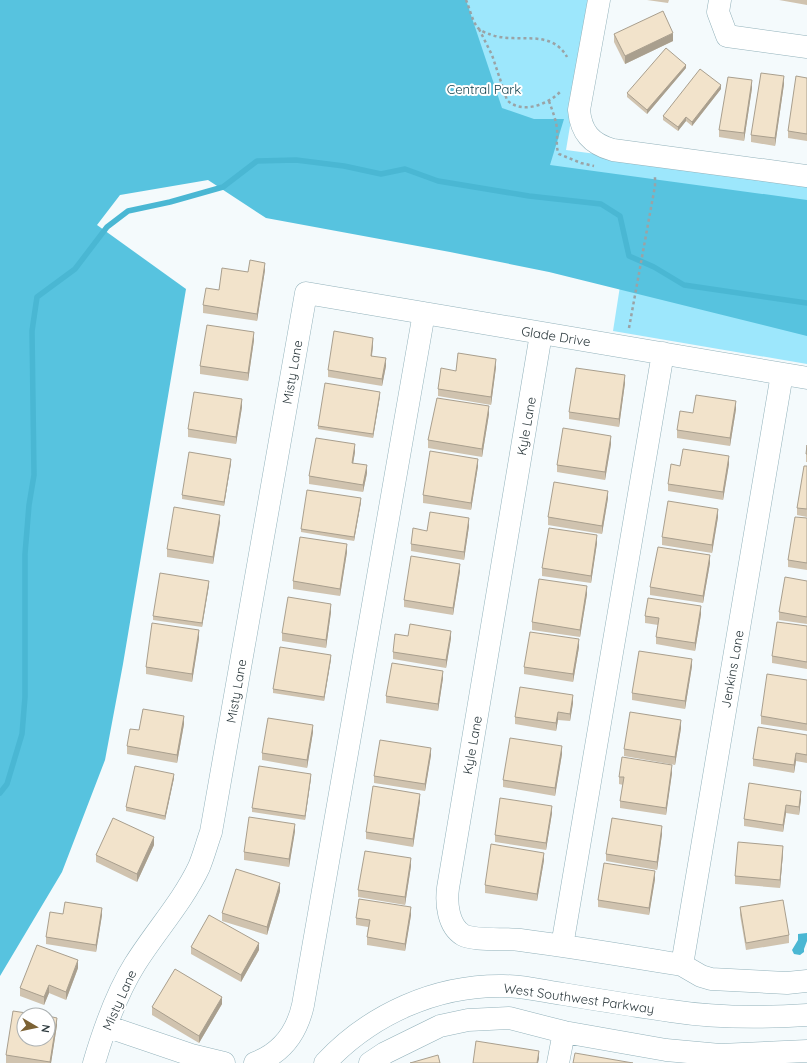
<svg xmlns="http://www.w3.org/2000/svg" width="807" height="1063" font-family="Quicksand,sans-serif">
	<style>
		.green { fill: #9de7fc }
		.forest { fill: #57c3df }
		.water { fill: #4ab7d3 }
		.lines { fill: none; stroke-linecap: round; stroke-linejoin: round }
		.stream { stroke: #4ab7d3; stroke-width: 5.5 }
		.minor-casing { stroke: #93b2bb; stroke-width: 23 }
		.path { stroke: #9aa3a6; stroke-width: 2.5; stroke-dasharray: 3 3; stroke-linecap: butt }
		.minor { stroke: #fff; stroke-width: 22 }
		.wall { fill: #d0c3af }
		.shaded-wall { fill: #a99f8e }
		.building { fill: #f2e3cb; stroke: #a99f8e }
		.labels { text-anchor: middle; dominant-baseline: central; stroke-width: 4; stroke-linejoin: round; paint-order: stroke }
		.park-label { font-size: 13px; fill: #11414d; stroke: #fff }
		.street-label { font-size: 13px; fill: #2c393d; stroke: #fff }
	</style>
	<rect width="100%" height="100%" fill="#f4fafc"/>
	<!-- green -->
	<path class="green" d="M0 0H591L566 150 807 182V364L613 331 633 203Z"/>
	<!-- forest -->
	<path class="forest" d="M0 0H466L502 108 534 119H564L550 165 807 200V336L549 272 450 252 266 218 208 180 120 195 97 225 186 289 123 664 105 760 62 872 0 976Z"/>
	<!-- water -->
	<path class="water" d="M807 933V941L804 949V952L800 955 794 954 792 950 798 940V934Z"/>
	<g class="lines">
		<!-- stream -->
		<path class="stream" d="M0 793 7 784 22 734 25 697V554L29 505 34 475 32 331 37 297 75 269 107 227 128 211 170 202 223 187 257 161 296 160 344 166 381 174 405 169 438 181 529 196 601 204 620 216 629 256 654 267 684 285 807 303"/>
		<defs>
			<path id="minor" d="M599 0 579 110C581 132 591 144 613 150L807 176
				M720 0 718 12 727 36 807 47
				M541 334 448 888C446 903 448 926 463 935 474 941 505 938 520 940 574 947 628 956 682 965L701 976 711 979 787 983 807 981
				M562 946 663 353
				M682 965 782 374
				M106 1026 191 1055 224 1063
				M94 1063C104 1029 116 994 135 964 155 932 183 901 199 867 204 855 207 843 211 832L306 293 807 378
				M255 1063C282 1053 297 1032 303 1005L424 313
				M325 1063C371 1014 436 985 503 986 523 986 543 991 563 994 599 1000 635 1006 671 1011 716 1018 762 1018 807 1015
				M370 1063 385 1053 440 1026 468 1020 509 1018 564 1032
				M558 1063 564 1032 666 1050 720 1055 807 1051"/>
		</defs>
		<!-- minor casing -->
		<use href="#minor" class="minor-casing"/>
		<!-- path -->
		<path class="path" d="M466 0C470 9 472 21 478 28 481 31 486 33 489 34 516 45 550 27 567 57
			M479 29 492 55 507 100C522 115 549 104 561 91
			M549 101C552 110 556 119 557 129 558 138 555 146 559 154L581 163 594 166
			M629 328 655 186V176"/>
		<!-- minor -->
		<use href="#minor" class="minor"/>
	</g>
	<!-- wall -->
	<path class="wall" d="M647 0H669L668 3Z
		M779 0H807V5Z
		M614 34 673 41 625 64 614 42Z
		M686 68 647 114 627 97V93Z
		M807 78V141L788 138V131Z
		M784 84 775 146 751 142V135Z
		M752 88 744 141 719 137V130Z
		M721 89 692 126 686 121 678 131 663 120V116Z
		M265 270 257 321 203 313V305L219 290 248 272Z
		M254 340 248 381 200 374V366Z
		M373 345 372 356 386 366 382 386 328 377V370Z
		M496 367 491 405 438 396V389L456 371Z
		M625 383 619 427 569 419V412Z
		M380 396 373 438 318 429V426Z
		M242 407 236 444 188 437V429Z
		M736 409 730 446 677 438V430L693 413Z
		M489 414 482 457 428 448V440Z
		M611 444 605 480 557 472V465Z
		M807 445V462H806V454Z
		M355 452 353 463 367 473 363 492 309 484V476Z
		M231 463 224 506 182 499V495Z
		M729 464 723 500 668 491V484Z
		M478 466 471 510 423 503V495Z
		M807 466V517L797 515V508Z
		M608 498 602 534 548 525V517Z
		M361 502 354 541 301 532V529Z
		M718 517 712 553 662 545V537Z
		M807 518V570L788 567V560Z
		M220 522 213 564 167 557V549Z
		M469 526 464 560 411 551V544L427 531Z
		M597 543 591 583 542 576V568Z
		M347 552 340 596 293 589V581Z
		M710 563 703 603 650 595V587Z
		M460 571 453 615 404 607V600Z
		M807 581V624L779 620V612Z
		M209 585 202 627 153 620V616Z
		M587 594 580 637 532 630V622Z
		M331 612 326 648 282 641V633Z
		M701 614 695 651 656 644V637L658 625 645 623V616Z
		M807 626V669L772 663V656Z
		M199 638 192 682 146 674V667Z
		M451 638 446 668 393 659V652Z
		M579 647 573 682 524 674V667Z
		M331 659 324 701 273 693V689Z
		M692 666 685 709 632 700V693Z
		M443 678 438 711 386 703V696Z
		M807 680V731L761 724V716Z
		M573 703 570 721 558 720 556 731 515 724V717Z
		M184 724 177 763 127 754V746L139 730Z
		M681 728 675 765 624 756V749Z
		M313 732 307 768 262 760V753Z
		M807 735V763L796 761 794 773 753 766V759Z
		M562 754 555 796 503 787V780Z
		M431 755 425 791 374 783V776Z
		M672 773 666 815 620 808V801L623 785 619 784V777Z
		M174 778 165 820 126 811V807Z
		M311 778 305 820 252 812V808Z
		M801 799 799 815 786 813 783 832 744 826V819Z
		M420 801 413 847 366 839V832Z
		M552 813 546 850 495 842V835Z
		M295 831 289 867 244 860V852Z
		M662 834 657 870 606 861V854Z
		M154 845 137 882 96 862V855Z
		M783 853 780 888 735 884V876Z
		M544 860 537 901 485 893V885Z
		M411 866 405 905 358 897V890Z
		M655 879 649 915 598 907V900Z
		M280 891 267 935 222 921V913Z
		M740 907 789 935V943L746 950 740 915Z
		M63 914 102 915 96 952 46 944V937Z
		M411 915 405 951 367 945V937L368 927 356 925V918Z
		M191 947 259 950 241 982 191 954Z
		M78 968 66 1000 49 993 44 1005 20 996V988Z
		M222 1004 199 1043 152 1015V1007Z
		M57 1025 51 1063H6V1055Z"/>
	<!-- shaded-wall -->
	<path class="shaded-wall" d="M673 33V41L625 64V56Z
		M686 65V68L647 114V110Z
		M784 76V84L775 146V138Z
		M752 80V88L744 141V133Z
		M721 85V89L692 126V122Z
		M686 117V121L678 131V127Z
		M265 263V270L257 321V314Z
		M254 332V340L248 381V373Z
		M373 338V345L371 363V356Z
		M386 358V366L382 386V379Z
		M496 359V367L491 405V397Z
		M625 375V383L619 427V419Z
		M380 392V396L373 438V434Z
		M242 399V407L236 444V437Z
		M736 401V409L730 446V438Z
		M489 406V414L482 457V449Z
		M611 436V444L605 480V472Z
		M355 444V452L352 470V463Z
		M729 456V464L723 500V492Z
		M231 459V463L224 506V502Z
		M478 459V466L471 510V503Z
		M367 465V473L363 492V485Z
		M608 491V498L602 534V526Z
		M361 498V502L354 541V537Z
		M718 509V517L712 553V545Z
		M220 515V522L213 564V557Z
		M469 518V526L464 560V552Z
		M597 535V543L591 583V576Z
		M347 544V552L340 596V589Z
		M710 555V563L703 603V596Z
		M460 564V571L453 615V608Z
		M209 581V585L202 627V623Z
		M587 586V594L580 637V630Z
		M331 604V612L326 648V640Z
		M701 606V614L695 651V643Z
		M199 630V638L192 682V674Z
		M451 631V638L446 668V660Z
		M579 639V647L573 682V674Z
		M331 655V659L324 701V697Z
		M692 659V666L685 709V701Z
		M443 671V678L438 711V704Z
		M573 695V703L570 721V714Z
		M558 712V720L556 731V723Z
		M184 716V724L177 763V755Z
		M681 720V728L675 765V757Z
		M313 725V732L307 768V760Z
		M562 746V754L555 796V788Z
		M431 748V755L425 791V784Z
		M796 753V761L794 773V765Z
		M672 765V773L666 815V808Z
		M174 774V778L165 820V816Z
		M311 774V778L305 820V816Z
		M801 791V799L799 815V807Z
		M420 794V801L413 847V839Z
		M786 805V813L783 832V825Z
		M552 806V813L546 850V843Z
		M295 824V831L289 867V859Z
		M662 826V834L657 870V862Z
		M154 837V845L137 882V874Z
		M783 846V853L780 888V880Z
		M544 853V860L537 901V894Z
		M411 858V866L405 905V897Z
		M655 871V879L649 915V908Z
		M280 883V891L267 935V927Z
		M411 907V915L405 951V944Z
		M102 908V915L96 952V945Z
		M259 943V950L241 982V975Z
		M78 960V968L66 1000V992Z
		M49 985V993L44 1005V997Z
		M222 997V1004L199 1043V1036Z
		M57 1018V1025L51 1063H50Z
		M539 1051V1059L538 1063H537Z"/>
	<!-- building -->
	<path class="building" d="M663 11 673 33 625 56 614 34Z
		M666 48 686 65 647 110 627 93Z
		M700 69 721 85 692 122 686 117 678 127 663 116Z
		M761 73 784 76 775 138 751 135Z
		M796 76 807 78V134L788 131Z
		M728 77 752 80 744 133 719 130Z
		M250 260 265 263 257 314 203 305 206 288 219 290 222 268 248 272Z
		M207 325 254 332 248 373 200 366Z
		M334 331 373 338 371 356 386 358 382 379 328 370Z
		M458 353 496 359 491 397 438 389 441 368 456 371Z
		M576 368 625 375 619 419 569 412Z
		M325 383 380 392 373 434 318 426Z
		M194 392 242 399 236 437 188 429Z
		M696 395 736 401 730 438 677 430 680 411 693 413Z
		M437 398 489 406 482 449 428 440Z
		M563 428 611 436 605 472 557 465Z
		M316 438 355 444 352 463 367 465 363 485 309 476Z
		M807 445V454H806Z
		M683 449 729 456 723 492 668 484 671 464 680 466Z
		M430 451 478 459 471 503 423 495Z
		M189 452 231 459 224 502 182 495Z
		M804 466H807V509L797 508Z
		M554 482 608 491 602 526 548 517Z
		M307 490 361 498 354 537 301 529Z
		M668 501 718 509 712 545 662 537Z
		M174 507 220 515 213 557 167 549Z
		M430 512 469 518 464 552 411 544 413 528 427 531Z
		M795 517 807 518V563L788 560Z
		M549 528 597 535 591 576 542 568Z
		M300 537 347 544 340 589 293 581Z
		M658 547 710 555 703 596 650 587Z
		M411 556 460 564 453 608 404 600Z
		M160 573 209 581 202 623 153 616Z
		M785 577 807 581V617L779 612Z
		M539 579 587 586 580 630 532 622Z
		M288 597 331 604 326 640 282 633Z
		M648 598 701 606 695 643 656 637 659 618 645 616Z
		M777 622 807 626V662L772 656Z
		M152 623 199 630 192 674 146 667Z
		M410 624 451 631 446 660 393 652 395 634 408 636Z
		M530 632 579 639 573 674 524 667Z
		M280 647 331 655 324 697 273 689Z
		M639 651 692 659 685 701 632 693Z
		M392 663 443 671 438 704 386 696Z
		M767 674 807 680V724L761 716Z
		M520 687 573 695 570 714 558 712 556 723 515 717Z
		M143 709 184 716 177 755 127 746 130 729 139 730Z
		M630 712 681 720 675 757 624 749Z
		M268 718 313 725 307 760 262 753Z
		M758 727 807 735V755L796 753 794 765 753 759Z
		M510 738 562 746 555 788 503 780Z
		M380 740 431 748 425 784 374 776Z
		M622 757 672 765 666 808 620 801 624 777H619Z
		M135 766 174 774 165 816 126 807Z
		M259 766 311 774 305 816 252 808Z
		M749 783 801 791 799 807 786 805 783 825 744 819Z
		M373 786 420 794 413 839 366 832Z
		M500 798 552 806 546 843 495 835Z
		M249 817 295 824 289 859 244 852Z
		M113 818 154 837 137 874 96 855Z
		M612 818 662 826 657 862 606 854Z
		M738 842 783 846 780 880 735 876Z
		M491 844 544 853 537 894 485 885Z
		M365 851 411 858 405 897 358 890Z
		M604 863 655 871 649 908 598 900Z
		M236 869 280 883 267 927 222 913Z
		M359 899 411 907 405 944 367 937 370 920 356 918Z
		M783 900 789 935 746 943 740 907Z
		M65 902 102 908 96 945 46 937 50 912 63 914Z
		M209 915 259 943 241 975 191 947Z
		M37 945 78 960 66 992 49 985 44 997 20 988Z
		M175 969 222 997 199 1036 152 1007Z
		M13 1011 40 1015H24V1039H48V1016L57 1018 50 1062 6 1055Z
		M476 1041 539 1051 537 1063H473Z
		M575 1053 633 1063H573Z
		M438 1055 440 1063H410Z"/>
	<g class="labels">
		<!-- park labels -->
		<g class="park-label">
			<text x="484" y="89">Central Park</text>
		</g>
		<!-- street labels -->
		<g class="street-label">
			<text transform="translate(556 336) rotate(9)">Glade Drive</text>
			<text transform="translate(292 372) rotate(-80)">Misty Lane</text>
			<text transform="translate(526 426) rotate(-80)">Kyle Lane</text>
			<text transform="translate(732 669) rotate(-80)">Jenkins Lane</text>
			<text transform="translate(236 691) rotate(-80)">Misty Lane</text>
			<text transform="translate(472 745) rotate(-80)">Kyle Lane</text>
			<text transform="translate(579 998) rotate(8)">West Southwest Parkway</text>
			<text transform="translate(119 1000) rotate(-66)">Misty Lane</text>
		</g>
	</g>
	<!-- north arrow -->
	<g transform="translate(36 1027) rotate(99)"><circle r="19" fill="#ffffff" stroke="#abb0b1"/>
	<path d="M0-3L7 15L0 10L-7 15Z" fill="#7c6234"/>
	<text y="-6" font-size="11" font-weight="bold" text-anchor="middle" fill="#2c393d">N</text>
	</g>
</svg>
